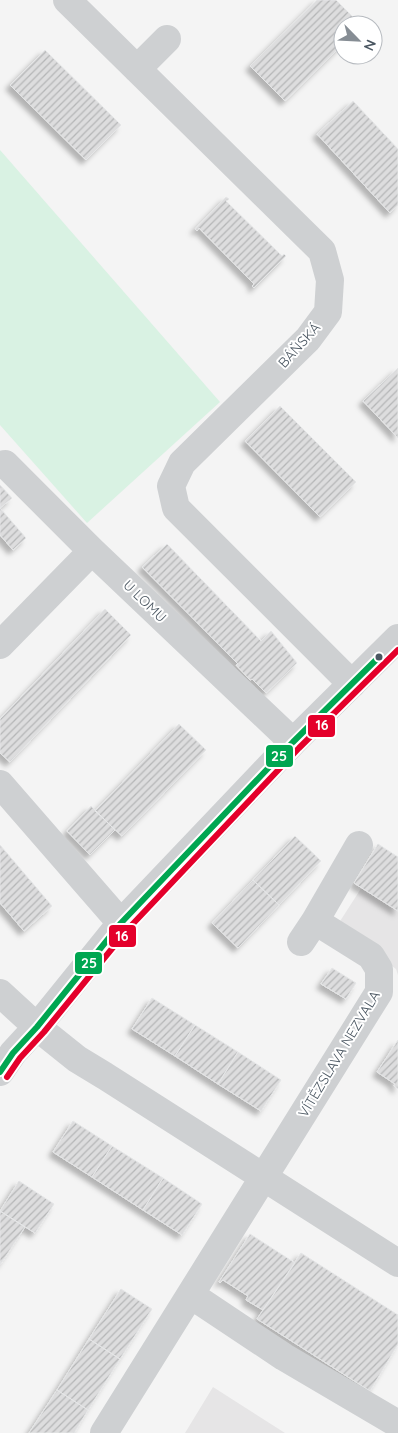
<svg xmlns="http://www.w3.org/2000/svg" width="398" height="1433" font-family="Quicksand,sans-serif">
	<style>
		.education { fill: #e6e5e6 }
		.pitch { fill: #d9f2e3 }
		.building { fill: url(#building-hatch); stroke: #e5e6e7; filter: url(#shadow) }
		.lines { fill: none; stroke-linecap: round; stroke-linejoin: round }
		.minor { stroke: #ced0d2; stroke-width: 28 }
		.bus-1-casing { stroke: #fff; stroke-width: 10 }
		.bus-2-casing { stroke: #fff; stroke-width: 10 }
		.bus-1 { stroke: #00a651; stroke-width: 6 }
		.bus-2 { stroke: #e4002b; stroke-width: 6 }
		.bus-dot { fill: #4a5661; stroke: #fff; stroke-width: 2 }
		.labels { text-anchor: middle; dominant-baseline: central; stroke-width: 4; stroke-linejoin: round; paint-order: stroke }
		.street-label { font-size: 14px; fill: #4a5661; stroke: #fff }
		.line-badge { stroke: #fff; stroke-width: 2 }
		.badge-label { font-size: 14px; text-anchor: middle; font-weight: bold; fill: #fff }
	</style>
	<defs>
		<pattern id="building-hatch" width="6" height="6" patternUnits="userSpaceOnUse" patternTransform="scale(1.25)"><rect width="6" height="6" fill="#ddddde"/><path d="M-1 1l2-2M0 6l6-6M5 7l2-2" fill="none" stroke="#b5b6b7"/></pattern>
		<filter id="shadow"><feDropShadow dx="-4.5" dy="4.5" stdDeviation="2.5" flood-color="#0004"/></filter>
	</defs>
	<rect width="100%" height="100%" fill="#f4f4f4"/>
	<!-- education -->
	<path class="education" d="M362 887 398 911V975L396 969 367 948 335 929Z
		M213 1387 285 1433H185Z"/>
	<!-- pitch -->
	<path class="pitch" d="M0 150 220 402 87 523 0 425Z"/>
	<!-- building -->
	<path class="building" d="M317 0H336L361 25H343V44L285 101 250 66Z
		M45 50 121 125 86 160 10 85Z
		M353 101 398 149V205L390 213 317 134Z
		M226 197 229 199 226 201 282 256 284 254 286 256 254 288 252 286 254 284 199 228 197 231 195 229Z
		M398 368V438L363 401Z
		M280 406 356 482 320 517 245 441Z
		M0 485 12 498 0 508 26 538 13 550 0 535Z
		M167 544 261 641 271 631 297 663 266 693 252 679 250 680 236 665 238 664 142 567Z
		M105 609 131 635 10 762 0 753V719Z
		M179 724 206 750 122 836 95 811Z
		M91 806 115 830 90 855 67 831Z
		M295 836 321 861 279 905 253 880Z
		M378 844 398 857V911L354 883Z
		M0 845 52 906 24 931 0 903Z
		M253 880 279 905 238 948 212 923Z
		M332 968 356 983 346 999 321 984Z
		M152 998 195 1025 175 1056 132 1029Z
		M195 1025 238 1052 218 1084 175 1056Z
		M398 1040V1089L394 1086 395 1084 377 1072Z
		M238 1052 281 1080 261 1111 218 1084Z
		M73 1121 112 1146 92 1177 53 1152Z
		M112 1146 163 1178 143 1210 92 1177Z
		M163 1178 202 1204 182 1235 143 1210Z
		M19 1181 54 1204 35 1233 0 1211Z
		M0 1211 25 1227 0 1265Z
		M250 1234 295 1263 263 1310 246 1300 248 1296 223 1280 220 1283 219 1282Z
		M301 1253 398 1315V1344L370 1391 257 1319Z
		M121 1289 152 1309 120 1359 89 1339Z
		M89 1339 120 1359 88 1410 57 1390Z
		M57 1390 88 1410 74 1433H29Z"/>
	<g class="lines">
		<!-- minor -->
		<path class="minor" d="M67 0 322 251 330 280 328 312 308 339 182 463 171 486 176 508 352 684
			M137 69 167 39
			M0 465 5 464 92 551
			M0 645 92 551 293 742
			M0 784 121 923
			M301 942 315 921
			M0 993 37 1027 77 1059 105 1076 398 1263
			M0 1072 13 1053 37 1027 121 923 293 742 398 638
			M191 1295 284 1357 398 1424
			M104 1433 379 992V969L371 956 315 921 359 845"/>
		<defs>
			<path id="bus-1" d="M0 1072 13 1053 37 1027 121 923 293 742 379 657"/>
			<path id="bus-2" d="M7 1077 20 1058 44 1032 128 929 299 748 398 650"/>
		</defs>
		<!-- bus-1 casing -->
		<use href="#bus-1" class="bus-1-casing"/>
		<!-- bus-2 casing -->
		<use href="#bus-2" class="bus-2-casing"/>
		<!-- bus-1 -->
		<use href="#bus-1" class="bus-1"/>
		<!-- bus-2 -->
		<use href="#bus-2" class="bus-2"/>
	</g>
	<!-- markers -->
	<circle class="bus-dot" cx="379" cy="657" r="4.5"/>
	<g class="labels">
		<!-- street labels -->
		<g class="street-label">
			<text transform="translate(299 345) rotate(-48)">BÁŇSKÁ</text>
			<text transform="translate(145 601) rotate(44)">U LOMU</text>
			<text transform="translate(339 1054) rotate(-59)">VÍTĚZSLAVA NEZVALA</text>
		</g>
	</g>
	<g class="line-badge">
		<rect x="307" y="714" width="29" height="24" rx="5" fill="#e4002b"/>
		<rect x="265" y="744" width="29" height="24" rx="5" fill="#00a651"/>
		<rect x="108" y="924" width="29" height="24" rx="5" fill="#e4002b"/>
		<rect x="74" y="951" width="29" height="24" rx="5" fill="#00a651"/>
	</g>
	<g class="badge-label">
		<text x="322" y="730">16</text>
		<text x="279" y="761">25</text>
		<text x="122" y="941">16</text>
		<text x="89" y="968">25</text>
	</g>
	<!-- north arrow -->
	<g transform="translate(358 40) rotate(114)"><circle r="24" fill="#ffffff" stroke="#b7bbc0"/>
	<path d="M0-4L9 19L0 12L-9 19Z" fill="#868d94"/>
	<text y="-8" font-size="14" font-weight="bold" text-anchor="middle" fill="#4a5661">N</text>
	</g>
</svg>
